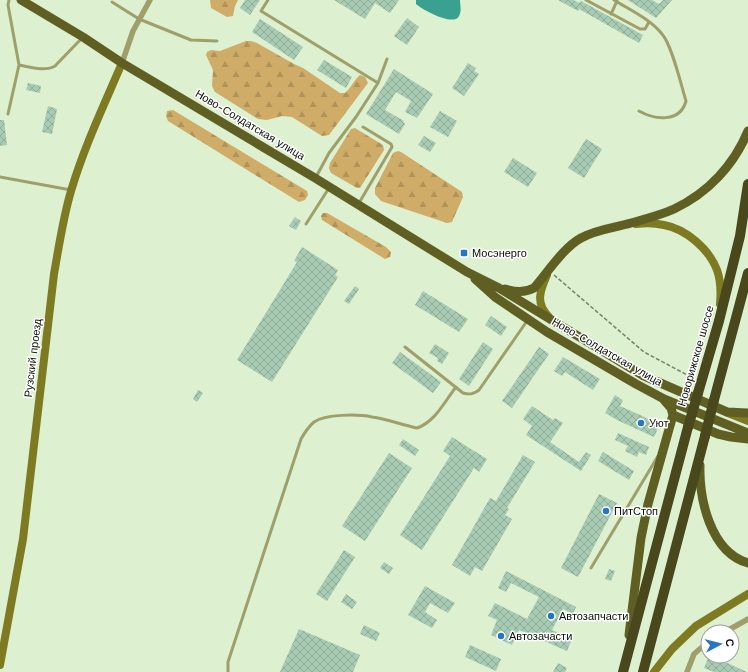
<svg xmlns="http://www.w3.org/2000/svg" width="748" height="672" font-family="'Work Sans',sans-serif">
	<style>
		.forest { fill: url(#forest-firs) }
		.water { fill: #3aa190 }
		.building { fill: url(#building-cross-hatch) }
		.lines { fill: none; stroke-linecap: round; stroke-linejoin: round }
		.path { stroke: #75826c; stroke-width: 1.5; stroke-dasharray: 4 2; stroke-linecap: butt }
		.lane { stroke: #9f9f6b; stroke-width: 3 }
		.street { stroke: #9f9f6b; stroke-width: 5.5 }
		.secondary { stroke: #7d7a22; stroke-width: 8 }
		.primary { stroke: #605f23; stroke-width: 9 }
		.highway { stroke: #49481c; stroke-width: 10 }
		.highway-bridge { stroke: #49481c; stroke-width: 10 }
		.poi-dot { fill: #2875c4; stroke: #fff; stroke-width: 1.5 }
		.labels { text-anchor: middle; dominant-baseline: central; stroke-width: 3; stroke-linejoin: round; paint-order: stroke }
		.street-label { font-size: 11px; fill: #080e04; stroke: #fff }
		.poi-label { font-size: 11px; fill: #080e04; stroke: #fff; text-anchor: start }
	</style>
	<defs>
		<pattern id="forest-firs" width="22" height="20" patternUnits="userSpaceOnUse"><rect width="22" height="20" fill="#cfac67"/><path d="M5 1l3.5 6h-7zM16 11l3.5 6h-7z" fill="#b09358"/></pattern>
		<pattern id="building-cross-hatch" width="8" height="8" patternUnits="userSpaceOnUse"><rect width="8" height="8" fill="#a8cbb4"/><path d="M0 0l8 8M0 8l8-8" fill="none" stroke="#8fad99"/></pattern>
	</defs>
	<rect width="100%" height="100%" fill="#ddf0cf"/>
	<!-- forest -->
	<path class="forest" d="M210 0H238L235 6 233 16 227 17 211 8Z
		M246 41H251L257 43 294 64 303 68 340 93H345C351 88 354 80 360 75L365 77 368 83 329 135 322 136 292 117 282 116 267 120 258 119 215 92 212 86 213 70 206 55 207 52 211 50 220 51Z
		M173 110 307 191 308 195 305 200 299 202 168 121 166 116 167 111Z
		M355 128 383 145 384 150 360 188H357L331 173 329 168 330 163 351 129Z
		M398 151 401 152 462 192 463 197 452 222 447 223 381 201 375 194V188L393 153Z
		M323 213H327L386 247 391 252 390 257 385 259 322 220 321 216Z"/>
	<!-- water -->
	<path class="water" d="M416 0H460C460 5 462 11 459 16 454 27 423 10 416 4Z"/>
	<!-- building -->
	<path class="building" d="M245 0H260L250 15 240 8Z
		M334 0H399L390 13 375 3 365 19Z
		M558 0H574L579 3 581 1 643 35 639 43 579 9 578 11Z
		M628 0H652L659 4 663 0H672L656 18Z
		M407 18 419 27 407 45 394 36Z
		M260 19 303 47 294 60 252 32Z
		M324 60 352 77 346 88 317 70Z
		M468 63 476 68 474 71 479 74 464 96 452 88Z
		M394 69 433 94 417 118 405 112 411 101 396 92 385 110 404 121 403 122 405 124 399 134 366 114Z
		M28 83 41 86 40 93 26 90Z
		M48 106 57 109 52 134 42 132Z
		M440 111 457 121 448 137 430 127Z
		M0 120H4L7 145 0 146Z
		M424 136 436 143 430 152 418 145Z
		M586 139 602 149 584 178 568 168Z
		M513 158 537 173 528 187 504 172Z
		M295 217 301 221 296 230 289 226Z
		M302 247 338 270 335 275 338 277 272 382 237 360 297 262 294 261Z
		M355 286 359 289 349 304 344 301Z
		M423 291 468 319 459 332 415 305Z
		M491 316 507 327 501 336 485 325Z
		M483 342 493 349 469 386 459 379Z
		M435 344 449 353 442 364 437 361 438 358 429 353Z
		M539 347 549 354 512 408 502 401Z
		M400 352 441 382 433 393 392 363Z
		M563 357 600 379 593 390 565 372 562 376 554 371Z
		M198 390 203 393 197 402 193 399Z
		M615 395 623 400 620 406 660 424 654 437 617 420 605 413Z
		M532 406 553 420 555 418 563 423 550 442 579 462 586 452 591 455 581 471 526 435 532 426 523 419Z
		M618 433 649 447 646 455 639 452 637 457 625 451 628 446 615 440Z
		M452 437 487 459 479 472 474 468 422 550 400 535 450 456 443 451Z
		M403 439 419 450 415 456 399 445Z
		M603 452 634 471 629 480 598 461Z
		M389 453 412 468 365 541 342 526Z
		M523 455 535 462 507 508 509 509 505 515 512 519 482 571 475 567 470 576 452 565 490 498 496 501Z
		M599 494 617 503 578 577 561 568Z
		M344 550 355 557 327 601 316 594Z
		M384 562 393 568 389 574 380 568Z
		M609 569 615 571 611 581 605 579Z
		M506 571 576 607 573 614 563 609 552 630 572 639 567 651 519 630 512 645 491 635 497 620 488 616 495 603 527 619 539 597 511 583 506 592 498 588Z
		M425 586 455 603 448 613 430 603 425 612 437 620 432 628 408 615Z
		M346 594 357 602 352 609 341 602Z
		M364 625 380 633 376 641 360 634Z
		M299 629 360 655 353 672H280Z
		M470 645 501 659 496 671 465 657Z
		M709 656H712L747 672H714L704 668Z
		M558 663 567 668 565 672H553Z"/>
	<g class="lines">
		<!-- path -->
		<path class="path" d="M554 275 644 352 691 377"/>
		<!-- lane -->
		<path class="lane" d="M9 0 8 5 19 65C30 67 45 72 55 66L82 38
			M268 0 261 11 378 83
			M586 0 640 29H645L649 22
			M614 0C630 10 650 19 662 34 672 45 681 85 686 101 680 123 655 120 639 111
			M112 2 139 19 191 40 217 41
			M611 14 617 1
			M8 114 19 65
			M0 177 71 190
			M316 177 329 153 356 117 378 83 387 59
			M359 203 392 147 391 144 363 127
			M306 224 329 188
			M405 347 463 393C470 395 474 394 479 390L527 321
			M591 568 658 456
			M228 672V662L301 439C305 432 308 427 314 422 325 414 358 414 372 417 387 419 402 425 417 428 435 422 445 401 456 387"/>
		<!-- street -->
		<path class="street" d="M122 63 133 31 150 0
			M725 632 748 619
			M687 672 694 654 708 642"/>
		<!-- secondary -->
		<path class="secondary" d="M636 224C645 223 655 223 664 225 686 229 709 249 717 270 721 281 721 293 720 304
			M547 275C540 291 535 303 549 317
			M728 413 748 421
			M0 665 23 539 54 274C59 246 63 218 71 191 84 147 104 105 122 63
			M654 672 672 649 696 626 748 594"/>
		<!-- primary -->
		<path class="primary" d="M21 0 83 37 122 63 315 178 467 272 499 288 642 375 727 412 748 413
			M475 279 495 297 547 332 636 384 664 399 748 433
			M505 289C516 292 524 293 534 288 548 272 563 248 581 238 597 229 614 228 631 223 645 219 661 215 674 209 708 193 734 165 748 131
			M673 415 718 434 731 437 748 439
			M700 465C699 498 710 552 748 563
			M629 635 641 538 648 504 673 415 671 408 664 400"/>
		<!-- highway -->
		<path class="highway" d="M698 393 719 321 740 236 748 184
			M714 400 748 273
			M623 672 688 427
			M643 672 705 436"/>
		<!-- highway-bridge -->
		<path class="highway-bridge" d="M688 427 698 393
			M705 436 714 400"/>
	</g>
	<!-- markers -->
	<g class="poi-dot">
		<rect x="460" y="249" width="8" height="8" rx="2"/>
		<circle cx="641" cy="423" r="4"/>
		<circle cx="606" cy="511" r="4"/>
		<circle cx="551" cy="616" r="4"/>
		<circle cx="501" cy="636" r="4"/>
	</g>
	<g class="labels">
		<!-- street labels -->
		<g class="street-label">
			<text transform="translate(250 125) rotate(31)">Ново-Солдатская улица</text>
			<text transform="translate(607 352) rotate(30)">Ново-Солдатская улица</text>
			<text transform="translate(696 356) rotate(-74)">Новорижское шоссе</text>
			<text transform="translate(33 358) rotate(-83)">Рузский проезд</text>
		</g>
		<!-- poi labels -->
		<g class="poi-label">
			<text x="472" y="253">Мосэнерго</text>
			<text x="649" y="423">Уют</text>
			<text x="614" y="511">ПитСтоп</text>
			<text x="559" y="616">Автозапчасти</text>
			<text x="509" y="636">Автозачасти</text>
		</g>
	</g>
	<!-- north arrow -->
	<g transform="translate(720 644) rotate(83)"><circle r="19" fill="#ffffff" stroke="#9c9f9b"/>
	<path d="M0-3L7 15L0 10L-7 15Z" fill="#2875c4"/>
	<text y="-6" font-size="11" font-weight="bold" text-anchor="middle" fill="#080e04">С</text>
	</g>
</svg>
